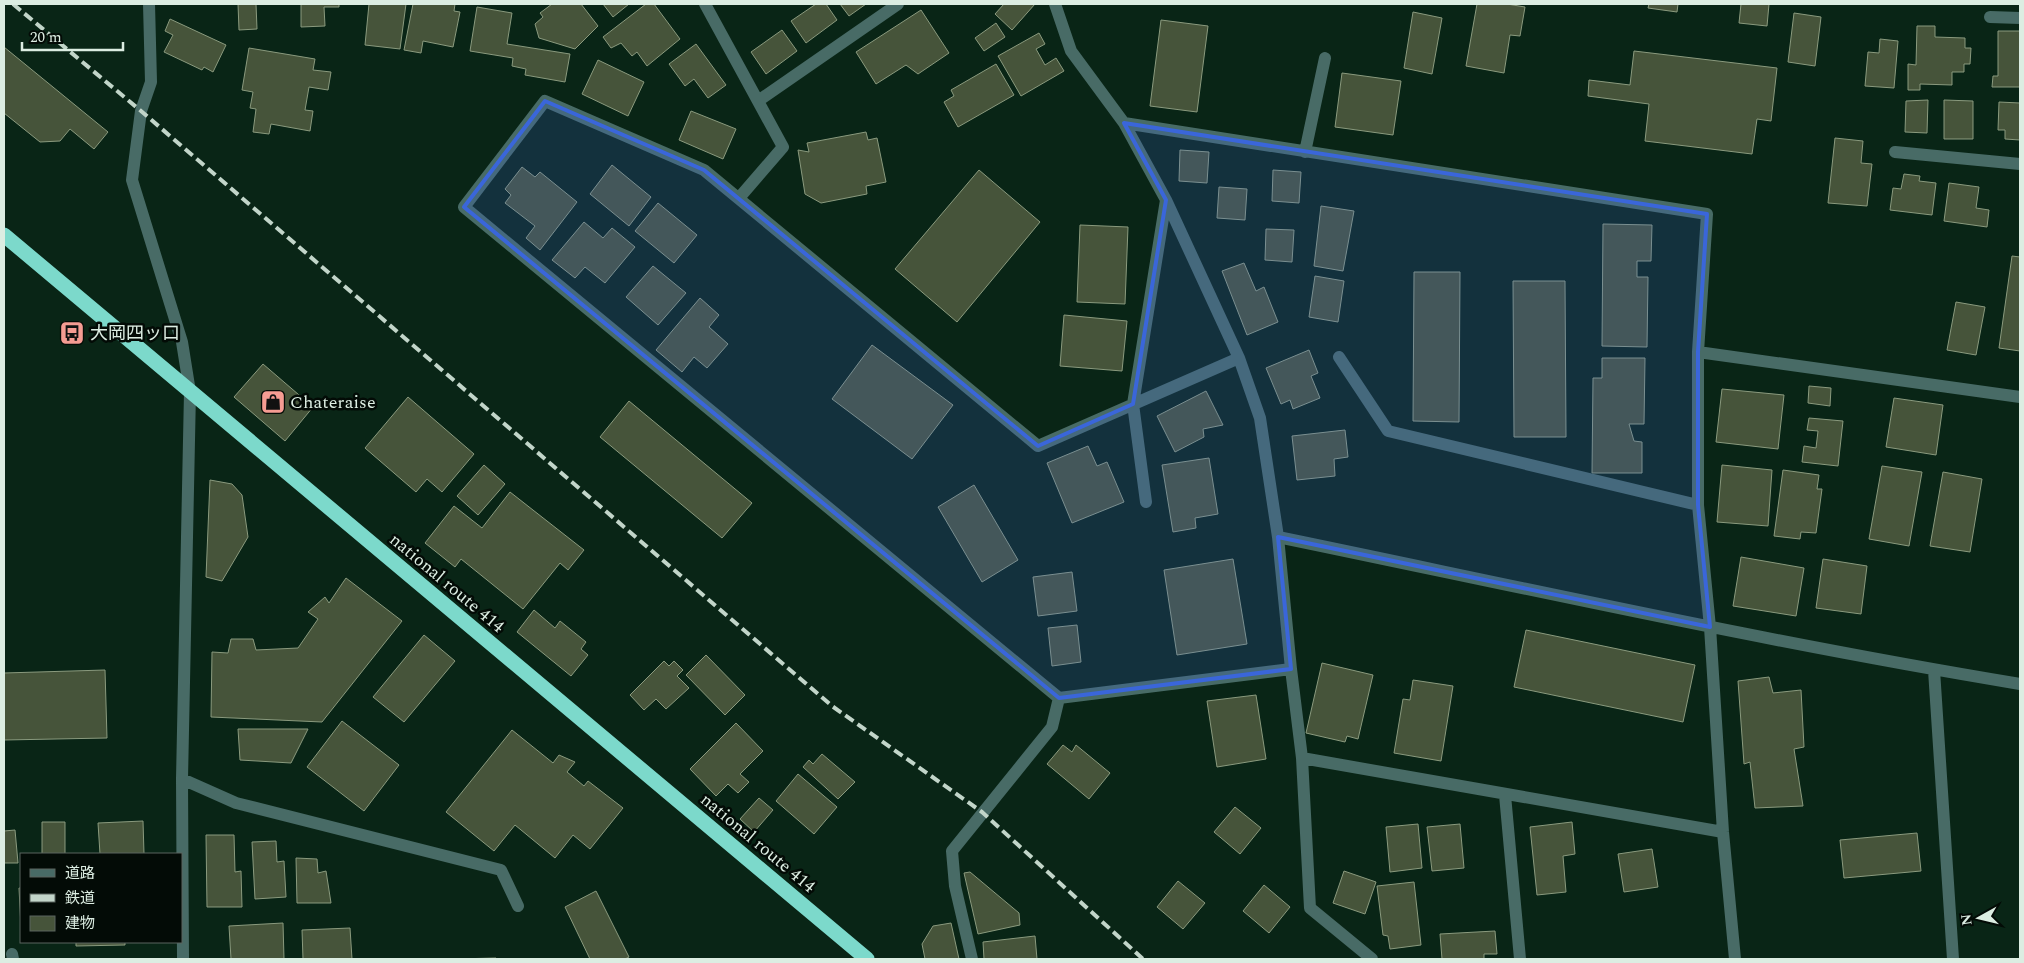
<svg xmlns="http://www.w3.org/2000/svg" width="2024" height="963" font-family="Spectral,'Noto Sans JP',serif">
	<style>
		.building { fill: #46543a; stroke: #8a9a7e }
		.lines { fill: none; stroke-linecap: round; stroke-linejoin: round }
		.minor { stroke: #486b66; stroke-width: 12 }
		.highway { stroke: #7cd9cb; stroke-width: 15 }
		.rail { stroke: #c2d5c9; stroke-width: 4; stroke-dasharray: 10 5; stroke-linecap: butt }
		.marked { fill: #3a66da; fill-opacity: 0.2; stroke: #3a66da; stroke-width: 4; stroke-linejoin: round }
		.labels { text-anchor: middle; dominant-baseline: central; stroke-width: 5; stroke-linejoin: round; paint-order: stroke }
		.poi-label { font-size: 18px; fill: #dcede2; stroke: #030b06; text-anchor: start }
		.street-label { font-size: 18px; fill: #dcede2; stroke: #030b06 }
	</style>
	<rect width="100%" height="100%" fill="#092516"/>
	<!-- building -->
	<path class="building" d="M238 4H256L257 29 239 30Z
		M301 4H339V7H324L325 26 301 27Z
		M369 4H406L400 49 365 45Z
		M413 4H455L454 11 460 12 453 47 423 41 421 53 404 50Z
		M552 4H581L598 26 575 49 539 38 535 24 543 17 540 13Z
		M603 4H629L613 17Z
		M646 4H654L680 39 647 66 637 52 632 56 621 43 611 48 603 37Z
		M816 4H826L837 20 806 43 791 21Z
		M840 4H866L849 16Z
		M1004 4H1035L1012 30 995 14Z
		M1477 4H1507L1525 7 1520 36 1510 35 1504 73 1466 66Z
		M1649 4H1678L1677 12 1648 8Z
		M1741 4H1769L1767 26 1739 23Z
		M477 7 512 13 507 44 570 54 565 82 525 75 526 69 512 66 513 58 470 51Z
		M921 10 949 53 918 74 906 65 876 84 856 52Z
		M1413 12 1442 18 1432 74 1404 68Z
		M1794 13 1821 17 1815 66 1788 62Z
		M170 19 226 45 213 72 204 67 202 70 164 52 173 35 165 31Z
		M1161 20 1208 26 1197 112 1150 106Z
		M996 23 1005 37 984 51 975 38Z
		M1917 26H1935V37L1965 38V48H1971L1970 64H1964V72H1952V85L1920 84V90H1908V64L1916 65Z
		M782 30 797 51 766 74 751 52Z
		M1998 31H2020V87H1992L1993 76H1998Z
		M1039 33 1045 44 1036 49 1045 65 1056 58 1064 71 1021 96 998 56Z
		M1880 39 1898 41 1894 88 1865 86 1868 52 1879 53Z
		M696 44 726 85 708 98 694 79 685 86 669 64Z
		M4 47 108 132 94 149 70 129 60 141 40 142 4 113Z
		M249 48 315 59 313 70 331 72 328 90 309 87 305 110 313 111 310 131 271 124 269 134 253 132 256 109 250 108 253 92 242 90Z
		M1634 51 1777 68 1771 121 1757 119 1752 154 1645 141 1649 104 1588 96 1589 80 1630 85Z
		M598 60 644 82 628 116 582 94Z
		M996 64 1014 95 958 127 944 102 954 96 951 90Z
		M1342 73 1401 81 1393 135 1335 127Z
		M1928 100 1927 133 1905 132 1906 101Z
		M1944 100 1973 101V139H1944Z
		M1999 102 2020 103V140L2005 139V130H1998Z
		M691 111 736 129 723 159 679 140Z
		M866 132 868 140 877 138 886 182 866 186 867 194 821 203 805 194 798 150 809 152 807 143Z
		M1835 138 1863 141 1861 163 1872 164 1867 206 1828 203Z
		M1180 150 1209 152 1207 183 1179 181Z
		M612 165 651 197 629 226 590 194Z
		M522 167 535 177 540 172 577 202 540 250 526 238 535 226 505 203 511 195 505 189Z
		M979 170 1040 222 957 322 895 269Z
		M1273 170 1301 172 1299 203 1272 201Z
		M1904 174 1920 176 1919 181 1936 183 1932 215 1890 210 1893 188 1901 189Z
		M1949 183 1979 187 1976 208 1989 210 1987 227 1944 221Z
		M1219 187 1247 189 1245 220 1217 218Z
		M658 203 697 235 674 263 635 231Z
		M1321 206 1354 211 1343 271 1314 266Z
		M584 222 603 238 612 228 635 247 605 283 585 267 575 278 552 260Z
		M1603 224 1652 225 1651 261H1637V277H1648L1647 347 1602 346Z
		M1080 225 1128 227 1125 304 1077 302Z
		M1266 229 1294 230 1292 262 1265 260Z
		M2012 256 2020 257V351L1999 348Z
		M1244 263 1256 291 1264 287 1278 322 1247 335 1222 271Z
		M653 266 686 293 658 325 626 297Z
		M1414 272H1460L1459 422 1413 421Z
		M1315 276 1344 281 1338 322 1309 317Z
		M1513 281H1565L1566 437H1514Z
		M700 298 719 315 709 327 728 344 707 368 694 357 682 372 656 350Z
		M1956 302 1985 307 1976 355 1947 350Z
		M1064 315 1127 321 1122 371 1060 366Z
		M872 345 953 405 912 459 832 399Z
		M1309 350 1318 373 1311 376 1320 398 1293 409 1290 400 1281 404 1266 368Z
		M1602 358H1645L1644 424H1629L1634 441 1642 442V473H1592L1593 378H1602Z
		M263 364 313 407 285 441 234 397Z
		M1809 386 1831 388 1830 406 1808 403Z
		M1722 389 1784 395 1778 449 1716 442Z
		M1206 391 1223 425 1203 429 1204 437 1175 452 1157 416Z
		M408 397 474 454 442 492 427 479 416 492 365 448Z
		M1894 398 1943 405 1936 455 1886 447Z
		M629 401 752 503 722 538 600 437Z
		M1809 418 1843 421 1838 466 1802 462 1804 446 1816 448 1818 431 1807 430Z
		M1345 430 1348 457 1334 459 1335 476 1297 480 1292 436Z
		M1088 446 1097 466 1107 462 1124 502 1072 523 1047 463Z
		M1209 458 1218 514 1195 518 1196 528 1173 532 1162 465Z
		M484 465 505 484 478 515 457 496Z
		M1722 465 1772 470 1768 526 1717 522Z
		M1882 466 1922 472 1909 546 1869 539Z
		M1783 470 1819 475 1817 489H1822L1816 533 1801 532 1800 539 1774 536Z
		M1943 472 1982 479 1970 552 1930 546Z
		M210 480 232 484 242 495 248 537 222 581 206 577Z
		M974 485 1018 560 982 582 938 507Z
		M510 492 584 550 568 570 560 563 523 609 461 559 455 567 425 543 454 506 482 528Z
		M1741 557 1804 568 1796 616 1733 606Z
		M1233 559 1247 644 1177 655 1164 570Z
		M1823 559 1867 566 1861 614 1816 608Z
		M1072 572 1077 611 1038 616 1033 577Z
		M346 578 402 621 322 722 211 717 212 652 228 653 231 639H253L256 650 298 648 318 619 308 612 325 597 329 603Z
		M534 610 555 628 560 621 586 642 581 649 588 655 571 676 517 632Z
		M1077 625 1081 662 1052 666 1048 628Z
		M1526 630 1695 665 1683 722 1514 687Z
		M424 635 455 661 404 722 373 697Z
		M706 655 745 695 725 715 686 675Z
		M664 661 669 666 674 661 683 670 677 676 689 688 666 709 656 699 644 710 630 695Z
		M1322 663 1373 675 1358 739 1347 736 1345 742 1306 733Z
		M105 670 107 738 4 740V673Z
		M1769 677 1773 693 1801 690 1804 747 1794 749 1803 806 1755 808 1750 762 1744 764 1738 681Z
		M1413 680 1453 686 1441 761 1394 753 1403 699 1410 700Z
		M1256 695 1266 759 1217 767 1207 701Z
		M342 721 399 765 364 811 307 767Z
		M736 723 763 751 740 774 749 782 738 793 728 784 716 796 690 769Z
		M238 729H308L291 763 240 760Z
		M512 730 553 763 559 755 575 762 567 772 584 786 588 781 623 808 590 849 573 835 555 858 515 825 494 851 446 812Z
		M1063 745 1072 752 1076 745 1110 773 1089 799 1047 764Z
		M822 754 855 782 838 799 803 767 809 760 813 764Z
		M798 774 837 807 814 834 776 801Z
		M759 798 773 810 754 832 740 819Z
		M1235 807 1261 828 1240 854 1214 832Z
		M143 821 144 854H100L98 823Z
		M42 822H65V854H42Z
		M1572 822 1575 854 1563 856 1566 892 1537 895 1530 827Z
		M1418 824 1422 868 1390 872 1386 827Z
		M1460 824 1464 868 1432 871 1427 827Z
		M15 830 18 863H4V831Z
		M1917 833 1921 871 1844 878 1840 840Z
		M206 835H234L235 872 241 871 242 907H207Z
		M276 841 277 862 284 861 286 897 255 899 252 842Z
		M1652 849 1658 887 1624 892 1618 854Z
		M296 858 317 859 318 873 326 871 331 903H297Z
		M1344 871 1376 882 1365 914 1333 903Z
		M970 872 1019 913 1020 925 978 934 964 873Z
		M1178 881 1205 903 1183 929 1157 907Z
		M1414 882 1421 945 1390 949 1388 936 1383 935 1377 886Z
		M1264 885 1290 907 1269 933 1243 911Z
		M19 888H21V927Z
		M596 891 629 957 625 959H590L565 907Z
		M283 923 284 959H231L229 926Z
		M951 923 959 959H925L922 944 933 926Z
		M350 928 352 959H303L302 930Z
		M1495 931 1497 954H1484V959H1442L1440 934Z
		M1035 936 1037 959H984L983 942Z
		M76 942H125V945L76 946Z
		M496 958V959H455Z"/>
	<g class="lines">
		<!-- minor -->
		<path class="minor" d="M149 4 151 82 141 111 132 180 182 342 190 392 182 779 183 959
			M705 4 783 147 739 198
			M1055 4 1071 51 1124 123 1166 200 1239 358 1260 418 1278 537 1291 669 1302 758 1310 908 1372 959
			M1990 17 2020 18
			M758 101 898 4
			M1124 123 1707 214 1698 352V505L1710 627 1723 832 1735 959
			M1305 152 1325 58
			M1895 152 2020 164
			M1698 352 2020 397
			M1339 357 1388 431 1698 505
			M1239 358 1038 446 704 170 545 101 464 207 1059 698 1291 669
			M1146 502 1133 404 1166 200
			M1278 537C1525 588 1771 643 2020 684
			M1934 670 1953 959
			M1302 758 1723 832
			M182 779 236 803 501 870 518 906
			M1505 795 1520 959
			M12 954 13 959
			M972 959 955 886 952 851 1052 727 1059 698"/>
		<!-- highway -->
		<path class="highway" d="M4 235 867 959"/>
		<!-- rail -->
		<path class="rail" d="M13 4 141 111 832 706 982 812 1143 959"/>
	</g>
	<!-- marked area -->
	<path class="marked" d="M545 101 704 170 1038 446 1133 404 1166 200 1124 123 1707 214 1698 352V505L1710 627 1278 537 1291 669 1059 698 464 207Z"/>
	<!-- icons -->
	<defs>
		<symbol id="bus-square" viewBox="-11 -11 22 22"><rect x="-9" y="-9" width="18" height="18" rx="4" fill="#f59c93" stroke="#030b06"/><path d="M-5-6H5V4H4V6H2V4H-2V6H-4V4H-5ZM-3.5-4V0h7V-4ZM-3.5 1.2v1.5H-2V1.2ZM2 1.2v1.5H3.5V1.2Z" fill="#111"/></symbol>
		<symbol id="shop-square" viewBox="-11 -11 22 22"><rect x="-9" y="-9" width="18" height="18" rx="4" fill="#f59c93" stroke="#030b06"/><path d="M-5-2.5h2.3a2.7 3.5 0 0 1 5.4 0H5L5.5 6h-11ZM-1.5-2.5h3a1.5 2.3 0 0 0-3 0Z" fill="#111"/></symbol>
	</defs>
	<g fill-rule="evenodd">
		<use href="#bus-square" x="58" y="319" width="28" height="28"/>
		<use href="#shop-square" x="259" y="388" width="28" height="28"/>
	</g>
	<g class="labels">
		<!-- poi labels -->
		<g class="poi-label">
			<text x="90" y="333">大岡四ッ口</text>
			<text x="290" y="402">Chateraise</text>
		</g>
		<!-- street labels -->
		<g class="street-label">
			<text transform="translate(447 583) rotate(40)">national route 414</text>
			<text transform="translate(758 843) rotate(40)">national route 414</text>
		</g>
	</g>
	<!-- border -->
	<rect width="2024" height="963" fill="none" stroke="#dcede2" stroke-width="10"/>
	<!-- legend -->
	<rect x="20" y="853" width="162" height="90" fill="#030b06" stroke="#5a655e"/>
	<rect x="30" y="869" width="25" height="8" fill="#486b66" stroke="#5a655e"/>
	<text x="65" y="878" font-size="15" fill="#dcede2">道路</text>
	<rect x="30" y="894" width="25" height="8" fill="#c2d5c9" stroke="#5a655e"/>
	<text x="65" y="903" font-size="15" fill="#dcede2">鉄道</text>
	<rect x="30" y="916" width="25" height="15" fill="#46543a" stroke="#5a655e"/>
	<text x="65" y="928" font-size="15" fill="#dcede2">建物</text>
	<!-- north arrow -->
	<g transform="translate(1979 918) rotate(262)" stroke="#030b06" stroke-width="4" paint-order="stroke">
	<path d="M0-4L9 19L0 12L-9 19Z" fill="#dcede2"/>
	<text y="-8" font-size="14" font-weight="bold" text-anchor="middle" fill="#dcede2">N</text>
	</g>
	<!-- scale -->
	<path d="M22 42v8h101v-8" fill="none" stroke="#dcede2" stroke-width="2.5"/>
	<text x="30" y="42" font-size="15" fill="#dcede2" stroke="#030b06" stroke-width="4" paint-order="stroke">20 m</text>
</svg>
